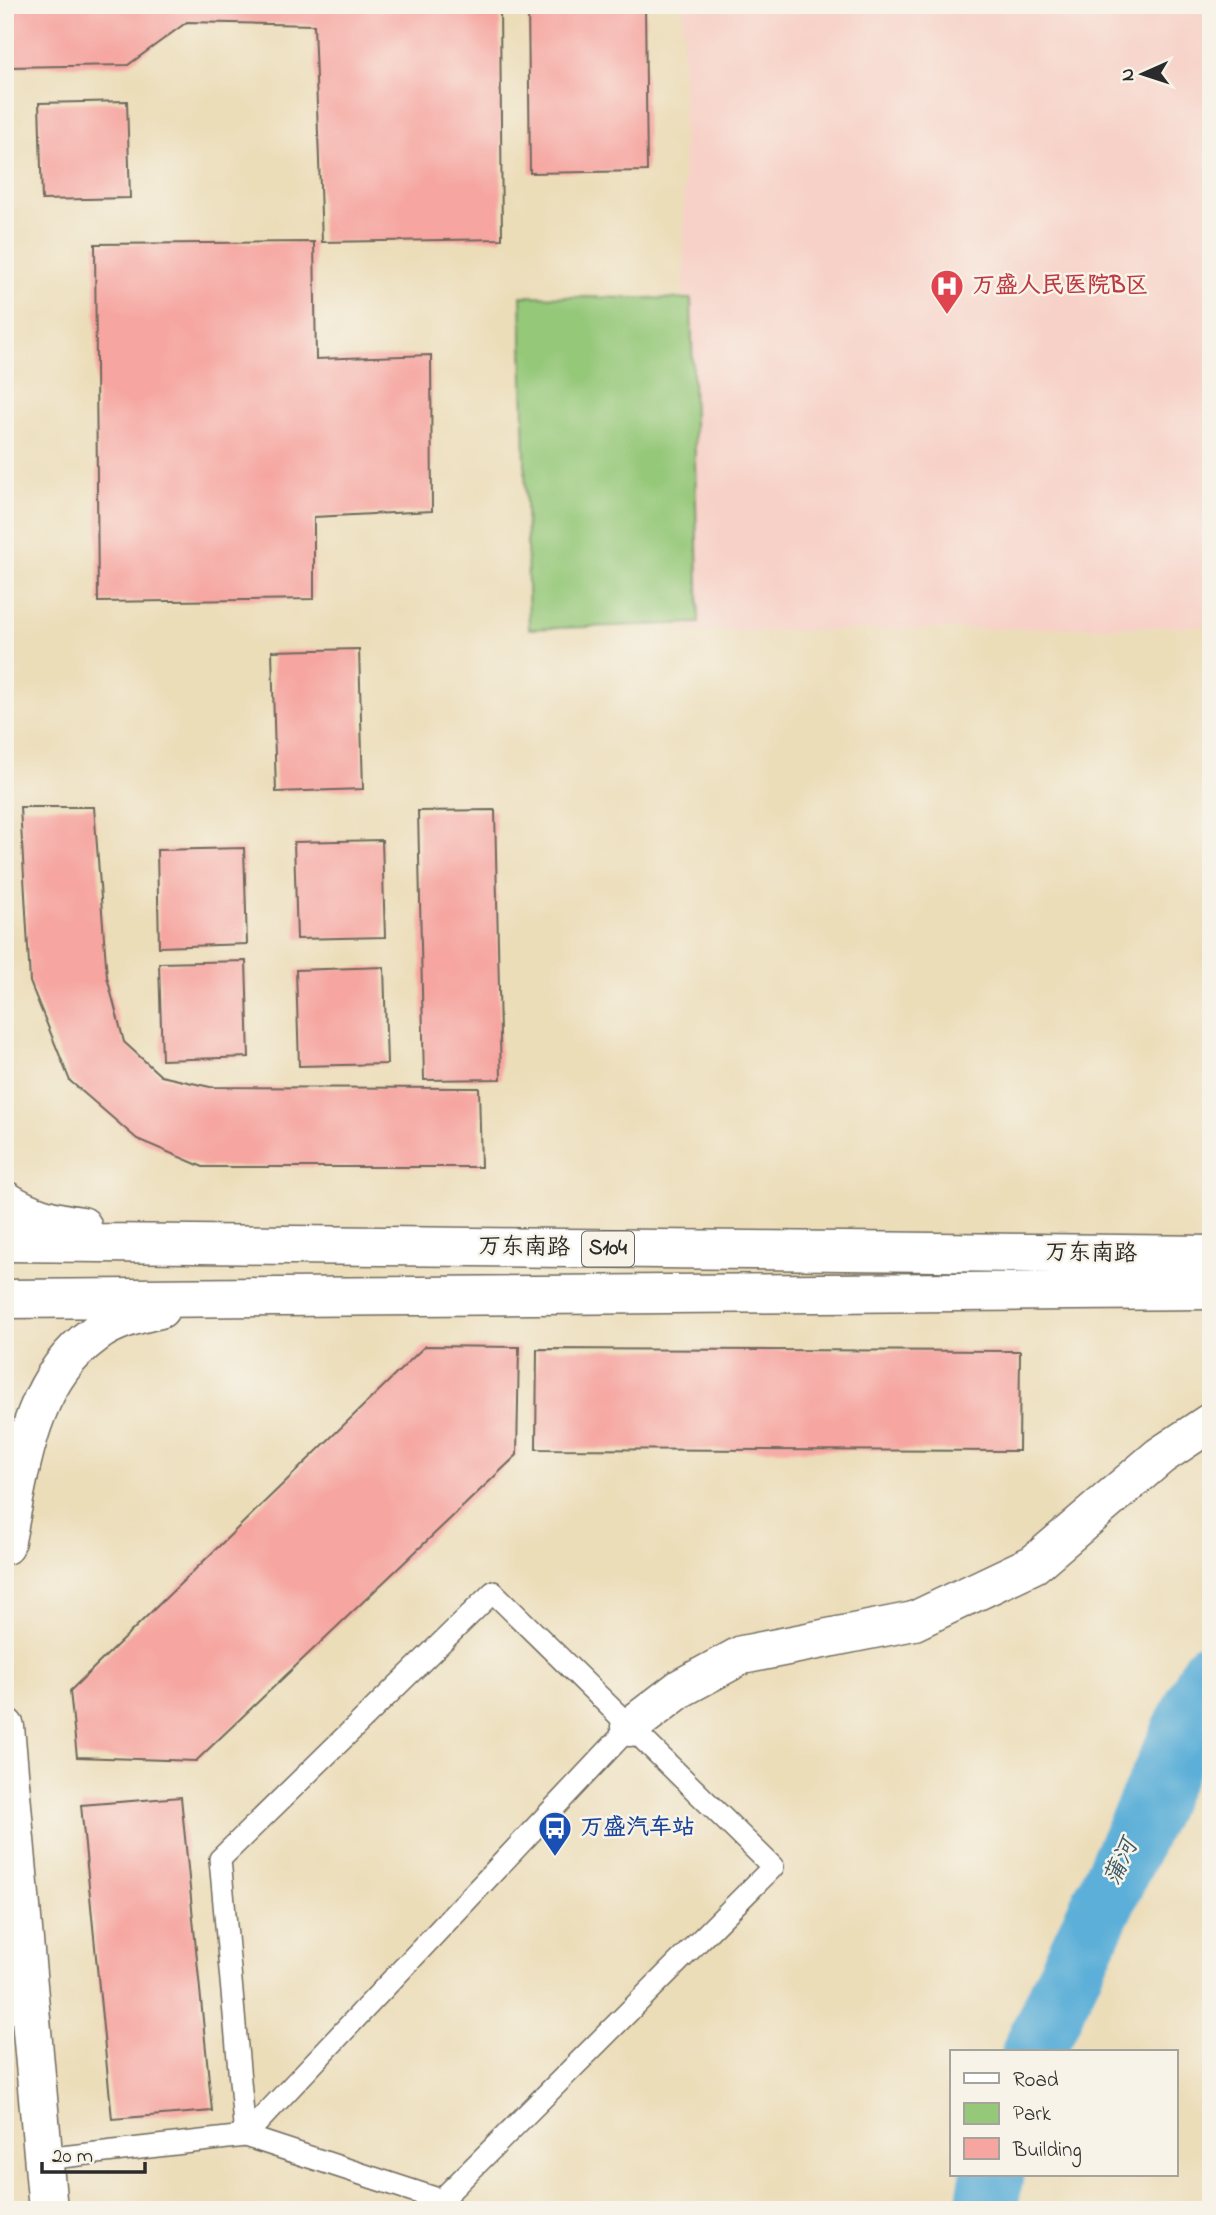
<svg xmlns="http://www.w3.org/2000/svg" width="1216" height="2215" font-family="'Indie Flower','LXGW WenKai TC',sans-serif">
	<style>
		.built { fill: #f7d1c8 }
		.green { fill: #95c879; stroke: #607a52; stroke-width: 2 }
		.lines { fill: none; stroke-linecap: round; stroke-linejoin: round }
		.river { stroke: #5cafd8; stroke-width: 63 }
		.building { fill: #f6a5a0 }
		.lane-casing { stroke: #6f695d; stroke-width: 24 }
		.street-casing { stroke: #6f695d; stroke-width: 41 }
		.primary-casing { stroke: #6f695d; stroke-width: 41 }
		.lane { stroke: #fff; stroke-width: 21 }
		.street { stroke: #fff; stroke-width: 38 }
		.primary { stroke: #fff; stroke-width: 38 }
		.labels { text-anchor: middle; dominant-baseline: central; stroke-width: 5; stroke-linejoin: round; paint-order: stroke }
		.shield { fill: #f7f3e8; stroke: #686764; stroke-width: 2 }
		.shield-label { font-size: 21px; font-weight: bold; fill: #2b2b2b }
		.health-label { font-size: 23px; font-weight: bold; fill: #be3a42; stroke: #f7f3e8; text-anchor: start }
		.street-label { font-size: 23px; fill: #2b2b2b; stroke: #f7f3e8 }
		.transit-label { font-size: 23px; font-weight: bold; fill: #164399; stroke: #f7f3e8; text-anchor: start }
		.water-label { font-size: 24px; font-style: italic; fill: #3c5968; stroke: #f7f3e8 }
	</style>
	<rect width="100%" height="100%" fill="#f7f3e8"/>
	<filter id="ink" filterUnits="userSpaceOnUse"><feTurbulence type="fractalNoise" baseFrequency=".0143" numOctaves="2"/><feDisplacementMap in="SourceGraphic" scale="14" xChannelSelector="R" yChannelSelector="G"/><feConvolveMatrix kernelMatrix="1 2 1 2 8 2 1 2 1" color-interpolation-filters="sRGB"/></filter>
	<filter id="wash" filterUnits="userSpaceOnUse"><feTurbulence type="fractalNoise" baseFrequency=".00686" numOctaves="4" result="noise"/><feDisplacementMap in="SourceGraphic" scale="28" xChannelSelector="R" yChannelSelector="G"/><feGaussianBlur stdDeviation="1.57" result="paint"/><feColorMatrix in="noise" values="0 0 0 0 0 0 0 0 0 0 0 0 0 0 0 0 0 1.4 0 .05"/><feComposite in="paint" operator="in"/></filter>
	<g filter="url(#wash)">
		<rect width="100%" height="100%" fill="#ecddb9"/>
		<!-- built -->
		<path class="built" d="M683 5H1211V626L685 632Z"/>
		<!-- green -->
		<path class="green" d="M521 296 691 299 699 623 529 629Z"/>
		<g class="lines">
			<!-- river -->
			<path class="river" d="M1033 2052 1211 1673
				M986 2210 992 2175"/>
		</g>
		<g id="blocks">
			<!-- building -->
			<path class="building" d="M6 5H500L502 239 322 242 314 25 187 22 128 65 7 67Z
				M528 5H645L647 171 530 173Z
				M127 101 130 198 42 200 39 103Z
				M314 242 316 359 431 355 432 511 314 517V599L98 602 95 244Z
				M359 649 363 789 276 792 272 651Z
				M20 807H94L107 977 124 1042 161 1076 210 1087 479 1088 481 1167H203L137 1139 70 1081 30 982Z
				M495 810 501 1079 424 1080 418 811Z
				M382 840 385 937 297 939 294 842Z
				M244 848 247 944 159 947 157 850Z
				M246 961 249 1057 162 1060 159 963Z
				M384 967 387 1064 299 1066 296 970Z
				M425 1346 519 1347 517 1455 196 1761 77 1757 70 1691Z
				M537 1349 1020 1351 1019 1451 536 1449Z
				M181 1797 212 2111 112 2119 81 1805Z"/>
		</g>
	</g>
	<g filter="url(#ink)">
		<use href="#blocks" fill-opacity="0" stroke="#6f695d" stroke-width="2"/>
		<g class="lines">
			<defs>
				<path id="lane" d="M245 2136 630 1727
					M44 2159 245 2136 441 2200 773 1867 493 1592 220 1859 245 2136"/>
				<path id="street" d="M630 1727 681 1688 742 1655 914 1621 1034 1564 1160 1456 1211 1422"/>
				<path id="primary" d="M5 1200C29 1216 53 1222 82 1226
					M5 1242 1211 1255
					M5 1299 1211 1290
					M5 1545C21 1470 28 1382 95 1334 113 1320 138 1314 160 1309
					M5 1727 48 2210"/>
			</defs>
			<!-- lane casing -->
			<use href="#lane" class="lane-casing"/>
			<!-- street casing -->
			<use href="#street" class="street-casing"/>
			<!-- primary casing -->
			<use href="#primary" class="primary-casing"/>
			<!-- lane -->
			<use href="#lane" class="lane"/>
			<!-- street -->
			<use href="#street" class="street"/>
			<!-- primary -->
			<use href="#primary" class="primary"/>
		</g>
	</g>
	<!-- icons -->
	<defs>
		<symbol id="hospital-pin" viewBox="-11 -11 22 30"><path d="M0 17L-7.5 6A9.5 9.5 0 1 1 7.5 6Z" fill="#e0444e" stroke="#f7f3e8"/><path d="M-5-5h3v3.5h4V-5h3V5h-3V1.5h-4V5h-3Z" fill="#fff"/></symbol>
		<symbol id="bus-pin" viewBox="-11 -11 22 30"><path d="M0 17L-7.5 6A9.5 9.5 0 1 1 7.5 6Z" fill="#1a4fb4" stroke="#f7f3e8"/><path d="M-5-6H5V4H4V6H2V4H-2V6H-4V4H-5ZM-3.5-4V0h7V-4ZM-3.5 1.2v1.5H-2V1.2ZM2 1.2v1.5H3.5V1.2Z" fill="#fff"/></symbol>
	</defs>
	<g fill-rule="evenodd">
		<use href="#hospital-pin" x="928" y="267" width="38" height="52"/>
		<use href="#bus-pin" x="536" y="1809" width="38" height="52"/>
	</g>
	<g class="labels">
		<!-- shield labels -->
		<rect class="shield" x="582" y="1231.5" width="52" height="35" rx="5"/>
		<g class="shield-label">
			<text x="608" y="1249">S104</text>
		</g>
		<!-- health labels -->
		<g class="health-label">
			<text x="972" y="286">万盛人民医院B区</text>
		</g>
		<!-- street labels -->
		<g class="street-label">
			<text transform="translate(524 1248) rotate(1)">万东南路</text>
			<text transform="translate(1091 1254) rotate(1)">万东南路</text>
		</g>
		<!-- transit labels -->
		<g class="transit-label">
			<text x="580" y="1828">万盛汽车站</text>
		</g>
		<!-- water labels -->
		<g class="water-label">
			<text transform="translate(1122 1863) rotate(-65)">蒲河</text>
		</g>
	</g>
	<!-- margin -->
	<rect width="1216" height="2215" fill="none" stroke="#f7f3e8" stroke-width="28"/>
	<!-- legend -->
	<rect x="950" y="2050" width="228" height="126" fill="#f7f3e8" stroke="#a5a39c" stroke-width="2"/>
	<rect x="964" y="2073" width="35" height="10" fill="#ffffff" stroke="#a5a39c" stroke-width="2"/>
	<text x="1013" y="2086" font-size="21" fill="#2b2b2b">Road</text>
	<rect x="964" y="2103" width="35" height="21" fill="#95c879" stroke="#a5a39c" stroke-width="2"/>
	<text x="1013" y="2120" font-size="21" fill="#2b2b2b">Park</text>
	<rect x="964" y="2138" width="35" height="21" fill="#f6a5a0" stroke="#a5a39c" stroke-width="2"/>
	<text x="1013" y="2156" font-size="21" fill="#2b2b2b">Building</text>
	<!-- north arrow -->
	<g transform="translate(1143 74) rotate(267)" stroke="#f7f3e8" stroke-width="5" paint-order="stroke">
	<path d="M0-5L12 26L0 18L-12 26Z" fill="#2b2b2b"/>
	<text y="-10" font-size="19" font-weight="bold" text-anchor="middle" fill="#2b2b2b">N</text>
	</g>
	<!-- scale -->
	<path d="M42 2162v10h103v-10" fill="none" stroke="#2b2b2b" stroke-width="3.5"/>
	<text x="52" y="2162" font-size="21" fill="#2b2b2b" stroke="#f7f3e8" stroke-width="5" paint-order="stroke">20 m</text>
</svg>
